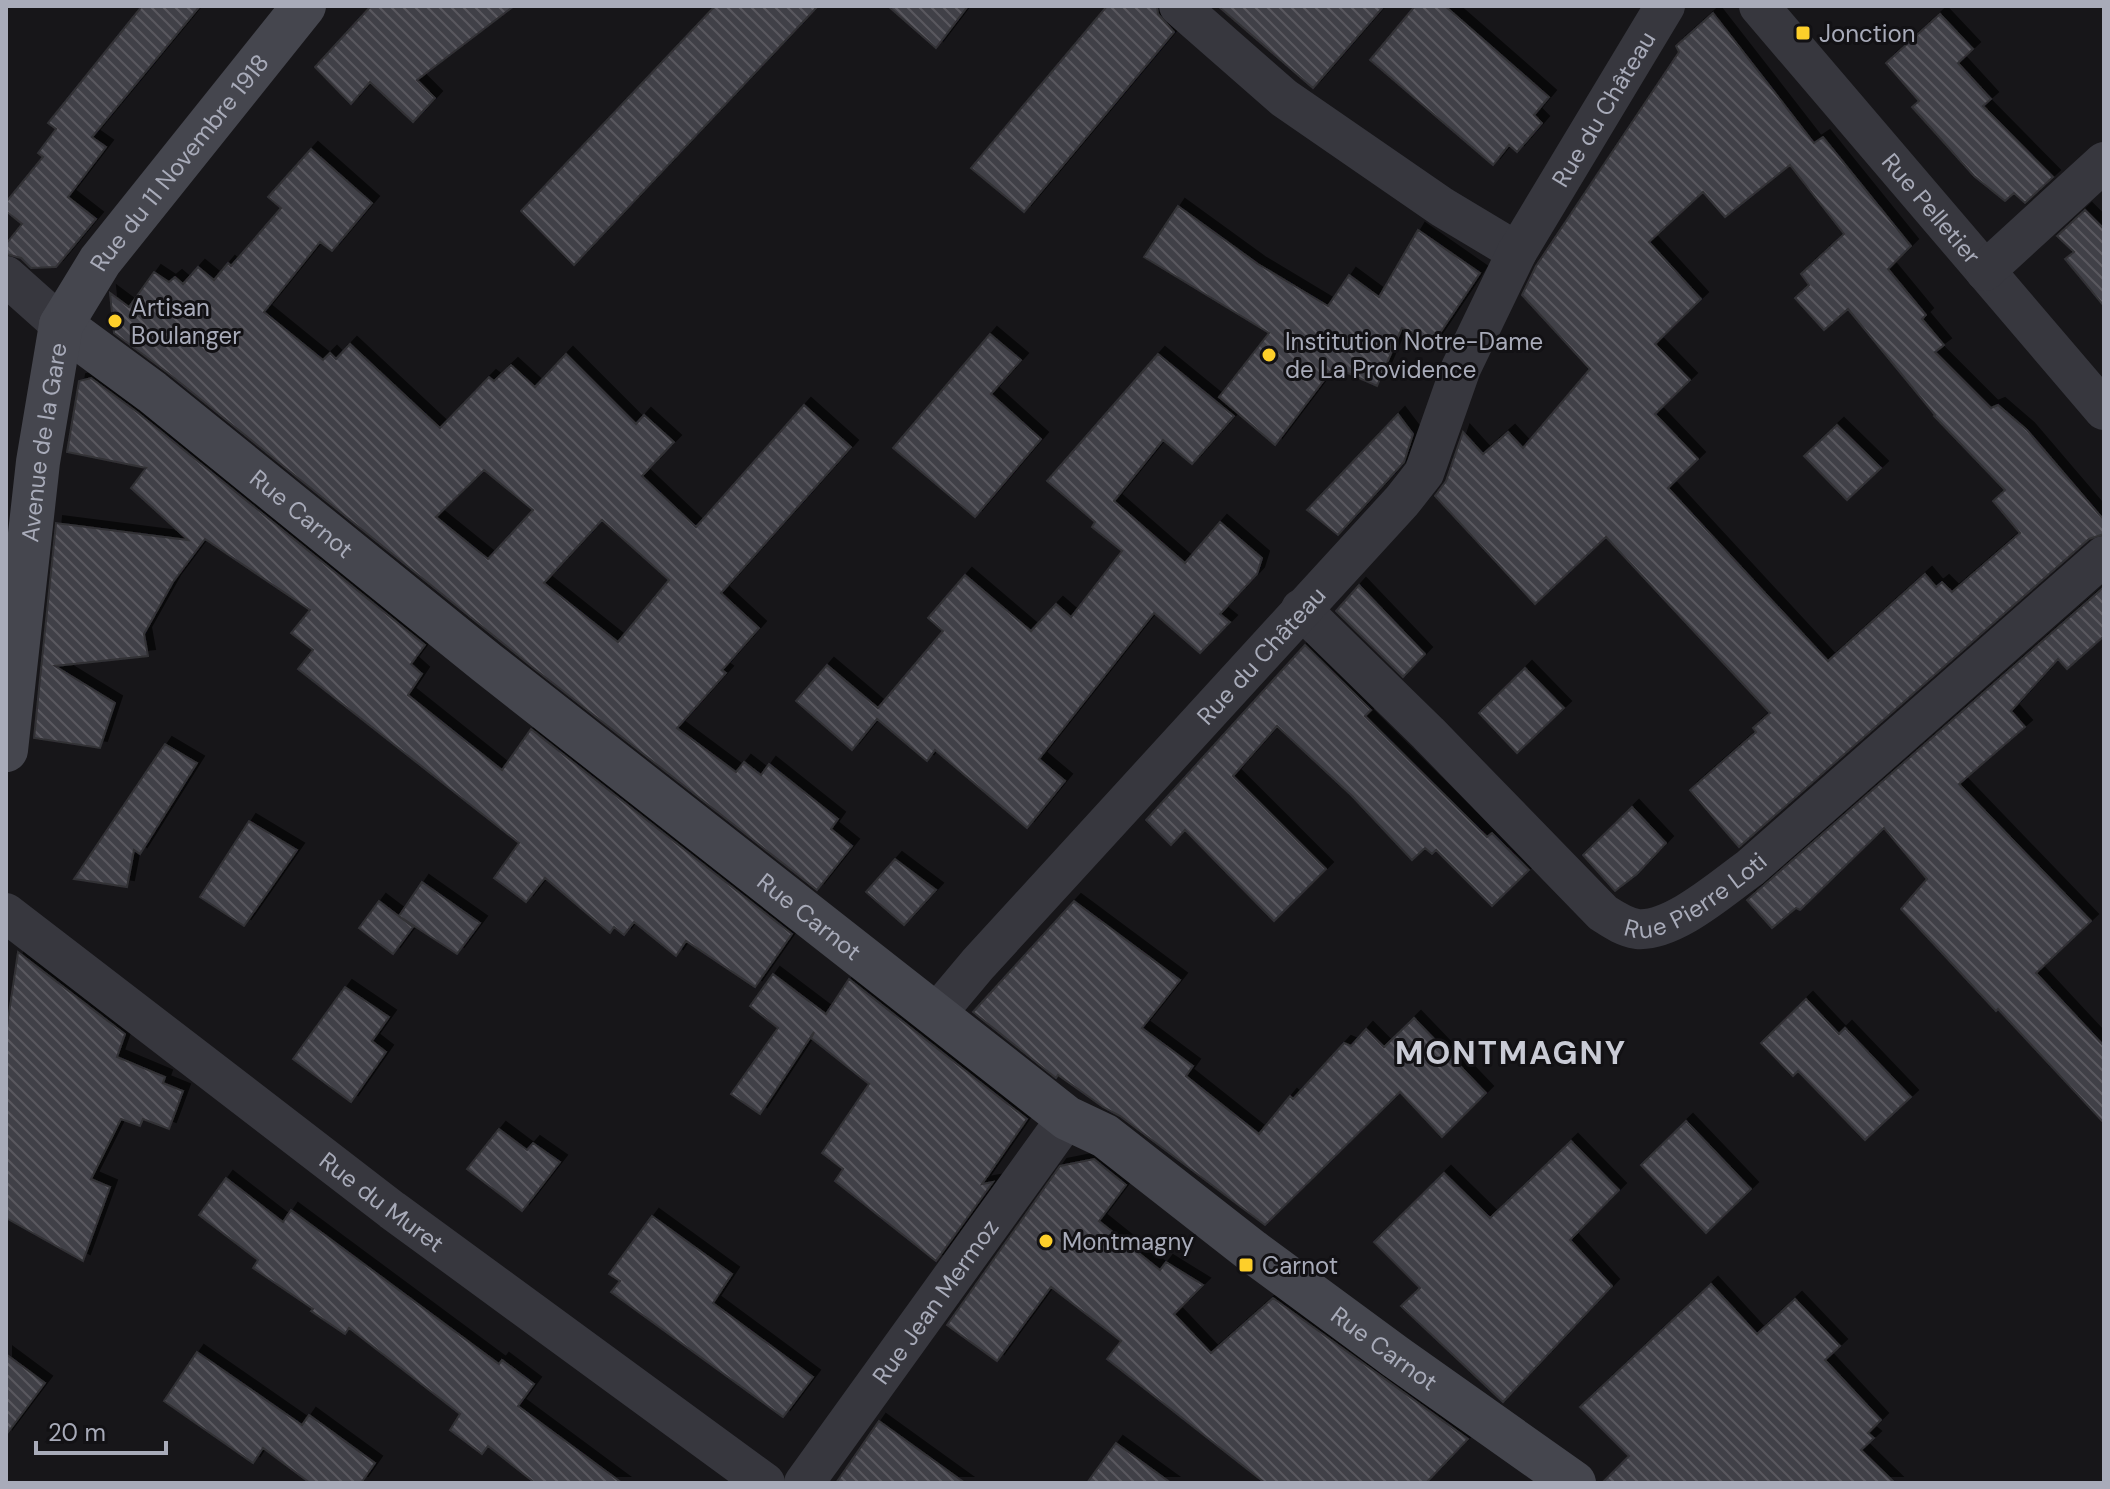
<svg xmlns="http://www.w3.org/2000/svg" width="2110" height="1489" font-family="'DM Sans',sans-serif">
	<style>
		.building { fill: url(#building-back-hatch); stroke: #313035; stroke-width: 2; fill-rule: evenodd; filter: url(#shadow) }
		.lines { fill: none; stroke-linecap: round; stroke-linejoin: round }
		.minor { stroke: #37373e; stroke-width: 40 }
		.secondary { stroke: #45464e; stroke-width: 44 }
		.poi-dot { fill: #fdcf2a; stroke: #121114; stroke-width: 3 }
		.labels { text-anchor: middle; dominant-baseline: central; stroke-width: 6; stroke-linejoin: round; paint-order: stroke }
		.poi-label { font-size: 24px; fill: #a8abb9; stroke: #121114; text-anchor: start }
		.street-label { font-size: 24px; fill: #a8abb9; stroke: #121114 }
		.district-label { font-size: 32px; font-weight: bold; letter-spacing: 2px; fill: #c9cbd5; stroke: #121114 }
	</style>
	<defs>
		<pattern id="building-back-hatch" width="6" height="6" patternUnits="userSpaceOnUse" patternTransform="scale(2)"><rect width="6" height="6" fill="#414046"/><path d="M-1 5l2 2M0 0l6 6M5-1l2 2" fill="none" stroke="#5a595f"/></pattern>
		<filter id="shadow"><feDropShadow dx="7" dy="-7" stdDeviation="0" flood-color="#0009"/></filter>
	</defs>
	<rect width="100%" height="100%" fill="#171619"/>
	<!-- building -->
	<path class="building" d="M142 6H200L92 137 106 147 68 197 96 219 56 267 31 268 21 258 6 254V244L22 224 6 211V202L43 157 38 153 56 129 48 123Z
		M371 6H514L417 80 435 98 413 122 370 82 351 104 315 67Z
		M715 6H818L574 265 521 211Z
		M888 6H968L936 48Z
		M1107 6H1157L1158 14 1174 32 1024 212 971 168Z
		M1218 6H1384L1313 88Z
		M1415 6H1445L1549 97 1534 115 1542 123 1517 152 1509 145 1493 165 1370 60Z
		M1713 13 1814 143 1823 137 1911 246 1888 269 1926 315 1922 319 1944 345 1935 352 1991 408 1998 405 2027 430 2104 520V534L2089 539 1739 847 1690 790 1756 732 1753 728 1770 713 1606 537 1535 604 1435 496 1446 481 1463 432 1483 454 1508 432 1523 448 1590 369 1522 295 1536 266 1679 52 1676 46ZM1790 165 1844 234 1801 274 1809 285 1795 298 1824 330 1848 309 1935 415 1934 416 2005 490 1993 501 2020 533 1952 592 1942 582 1936 587 1925 574 1828 661 1668 488 1698 459 1655 414 1690 380 1655 344 1701 299 1649 242 1703 192 1725 217Z
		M1940 14 1973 49 1958 63 1991 99 1983 106 2053 177 2025 203 2014 193 2005 201 1974 176 1912 107 1919 101 1886 63Z
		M311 149 372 203 332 251 320 242 264 312 323 360 330 353 336 359 350 344 440 428 489 377 494 381 511 365 535 387 566 354 636 424 644 415 674 442 642 476 696 527 804 405 851 447 721 593 759 628 722 670 726 673 677 728 736 772 744 762 761 775 769 764 838 819 831 829 852 846 817 890 531 666 168 373 114 333 110 293 129 307 154 272 169 282 175 277 183 284 198 267 214 280 228 263 231 266 281 208 268 197ZM484 470 533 510 488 559 436 517ZM602 520 669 580 618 642 544 583Z
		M1178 206 1258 264 1328 306 1349 275 1379 297 1418 230 1480 273 1434 342 1402 328 1377 386 1334 367 1275 445 1219 397 1269 333 1144 257Z
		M2085 210 2102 227 2104 225V306L2065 259 2074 252 2057 236Z
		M990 334 1021 360 991 394 1041 439 975 517 893 448Z
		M1158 354 1234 416 1192 464 1163 440 1114 501 1185 563 1220 522 1262 558 1257 574 1220 614 1230 622 1200 653 1154 613 1039 759 1065 781 1027 828 935 750 927 761 877 719 852 750 796 701 827 665 878 708 943 631 928 618 965 575 1031 631 1056 604 1071 617 1122 551 1092 527 1095 522 1047 481Z
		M91 378 137 412 425 645 411 664 422 674 408 695 502 770 531 729 792 934 755 987 686 941 676 956 634 922 624 935 614 927 610 933 545 878 526 902 494 878 519 843 298 669 313 650 291 633 310 610 205 539 173 582 144 634 148 656 55 666 115 703 100 748 34 738 56 523 188 540 131 488 146 468 67 452 79 381Z
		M1398 414 1413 434 1404 462 1338 535 1307 510Z
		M1837 425 1881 468 1847 500 1804 456Z
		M1359 585 1425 654 1403 677 1336 611Z
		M2104 587V636L2067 669 2058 659 2011 711 2025 727 1959 784 2091 921 2036 973 2104 1046V1123L1998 1009 1996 1011 1901 909 1927 879 1884 828 1800 910 1796 908 1772 928 1747 900Z
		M1305 645 1371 710 1365 716 1487 837 1492 833 1529 870 1492 906 1436 850 1432 854 1425 848 1412 860 1352 796 1277 726 1233 776 1326 869 1274 921 1185 830 1171 845 1146 820Z
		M1525 668 1564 708 1517 753 1479 713Z
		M165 744 197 763 140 854 134 850 127 887 74 879Z
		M1632 807 1666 843 1637 874 1615 891 1583 855Z
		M249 821 297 850 244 926 200 897Z
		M895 859 936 890 904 925 866 892Z
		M422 882 480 923 457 954 399 916Z
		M379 901 413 927 393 954 359 928Z
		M1074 901 1180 980 1142 1028 1193 1066 1186 1076 1259 1134 1290 1096 1293 1099 1344 1043 1351 1046 1366 1029 1384 1047 1414 1018 1486 1093 1442 1137 1400 1092 1265 1225 1120 1116 1103 1107 1058 1075 1056 1078 973 1012Z
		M18 952 125 1034 117 1057 165 1077 163 1083 183 1091 169 1129 143 1119 140 1126 121 1119 91 1179 110 1187 83 1261 6 1218V1033Z
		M773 974 826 1014 849 979 1027 1119 982 1184 993 1182 936 1261 835 1181 843 1169 822 1153 869 1084 811 1038 814 1032 760 1114 731 1094 778 1028 750 1006Z
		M345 987 389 1017 372 1041 386 1052 351 1102 293 1059Z
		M1806 999 1839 1034 1845 1028 1911 1097 1865 1140 1798 1071 1793 1076 1761 1043Z
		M1686 1121 1751 1189 1706 1233 1641 1165Z
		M499 1129 527 1150 533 1143 560 1162 522 1211 467 1169Z
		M1571 1141 1619 1190 1570 1240 1612 1286 1503 1402 1401 1306 1420 1288 1374 1242 1444 1173 1490 1218Z
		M1094 1159 1126 1185 1099 1221 1160 1270 1166 1262 1203 1285 1174 1314 1211 1353 1273 1298 1468 1439 1426 1483H1265L1107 1359 1121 1341 1051 1287 997 1361 947 1325 1060 1166Z
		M226 1178 283 1222 291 1210 499 1364 502 1360 534 1384 518 1406 622 1483H535L488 1446 482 1454 450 1430 460 1414 349 1328 345 1334 311 1311 313 1309 253 1268 258 1260 199 1215Z
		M652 1216 732 1274 713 1303 813 1377 783 1417 611 1292 620 1281 609 1274Z
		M1711 1284 1757 1334 1795 1299 1840 1346 1825 1360 1881 1420 1868 1433 1874 1438 1861 1450 1895 1483H1602L1629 1456 1580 1407Z
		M197 1352 302 1425 309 1415 375 1463 361 1483H310L263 1448 253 1463 164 1401Z
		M6 1354 45 1383 6 1435Z
		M879 1421 965 1483H836Z
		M1116 1443 1171 1483H1087Z"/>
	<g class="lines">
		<!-- minor -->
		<g class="minor">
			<path d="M1179 6 1284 98 1442 207 1517 252"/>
			<path id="s1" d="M1759 6 2104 410"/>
			<path d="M1985 271 2104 162"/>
			<path d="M6 276 61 325"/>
			<path id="s2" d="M1301 609 1428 733 1603 913C1614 920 1624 927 1637 929 1673 932 1722 888 1750 868L2104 556"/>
			<path id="s3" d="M6 913 392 1210 765 1483"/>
			<path id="s4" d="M936 1014 978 964 1402 501 1424 473 1461 368 1517 252 1665 6"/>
			<path id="s5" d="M804 1483 1067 1118"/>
		</g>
		<!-- secondary -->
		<g class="secondary">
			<path id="s6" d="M61 325 152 392 487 663 1067 1118 1105 1136 1252 1251 1396 1357 1574 1483"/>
			<path id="s7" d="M6 750 38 462 61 325 100 261 304 6"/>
		</g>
	</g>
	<!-- markers -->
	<g class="poi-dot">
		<rect x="1795" y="25" width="16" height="16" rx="4"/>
		<circle cx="115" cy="321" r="8"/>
		<circle cx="1269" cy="355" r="8"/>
		<circle cx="1046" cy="1241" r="8"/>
		<rect x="1238" y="1257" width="16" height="16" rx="4"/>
	</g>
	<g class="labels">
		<!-- poi labels -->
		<g class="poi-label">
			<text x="1819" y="33">Jonction</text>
			<text x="131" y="307">Artisan<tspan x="131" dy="28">Boulanger</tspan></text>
			<text x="1285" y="341">Institution Notre-Dame<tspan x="1285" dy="28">de La Providence</tspan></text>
			<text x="1062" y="1241">Montmagny</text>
			<text x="1262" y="1265">Carnot</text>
		</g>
		<!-- street labels -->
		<g class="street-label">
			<text stroke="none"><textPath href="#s4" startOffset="1136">Rue du Château</textPath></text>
			<text stroke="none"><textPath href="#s7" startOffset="630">Rue du 11 Novembre 1918</textPath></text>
			<text stroke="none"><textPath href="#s1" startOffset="266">Rue Pelletier</textPath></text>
			<text stroke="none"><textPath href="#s7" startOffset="310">Avenue de la Gare</textPath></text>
			<text stroke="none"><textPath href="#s6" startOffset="306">Rue Carnot</textPath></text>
			<text stroke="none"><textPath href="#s4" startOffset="484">Rue du Château</textPath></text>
			<text stroke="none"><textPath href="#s2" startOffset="534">Rue Pierre Loti</textPath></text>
			<text stroke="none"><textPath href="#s6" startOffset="954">Rue Carnot</textPath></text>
			<text stroke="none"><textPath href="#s3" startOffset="474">Rue du Muret</textPath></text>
			<text stroke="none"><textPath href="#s5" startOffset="224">Rue Jean Mermoz</textPath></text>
			<text stroke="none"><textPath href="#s6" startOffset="1674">Rue Carnot</textPath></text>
		</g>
		<!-- district labels -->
		<g class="district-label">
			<text x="1511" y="1053">MONTMAGNY</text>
		</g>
	</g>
	<!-- border -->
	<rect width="2110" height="1489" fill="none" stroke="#a8abb9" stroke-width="16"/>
	<!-- scale -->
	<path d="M36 1441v12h130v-12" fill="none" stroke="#a8abb9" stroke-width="4"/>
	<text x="48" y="1441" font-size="24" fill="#a8abb9" stroke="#121114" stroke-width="6" paint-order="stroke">20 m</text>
</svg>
